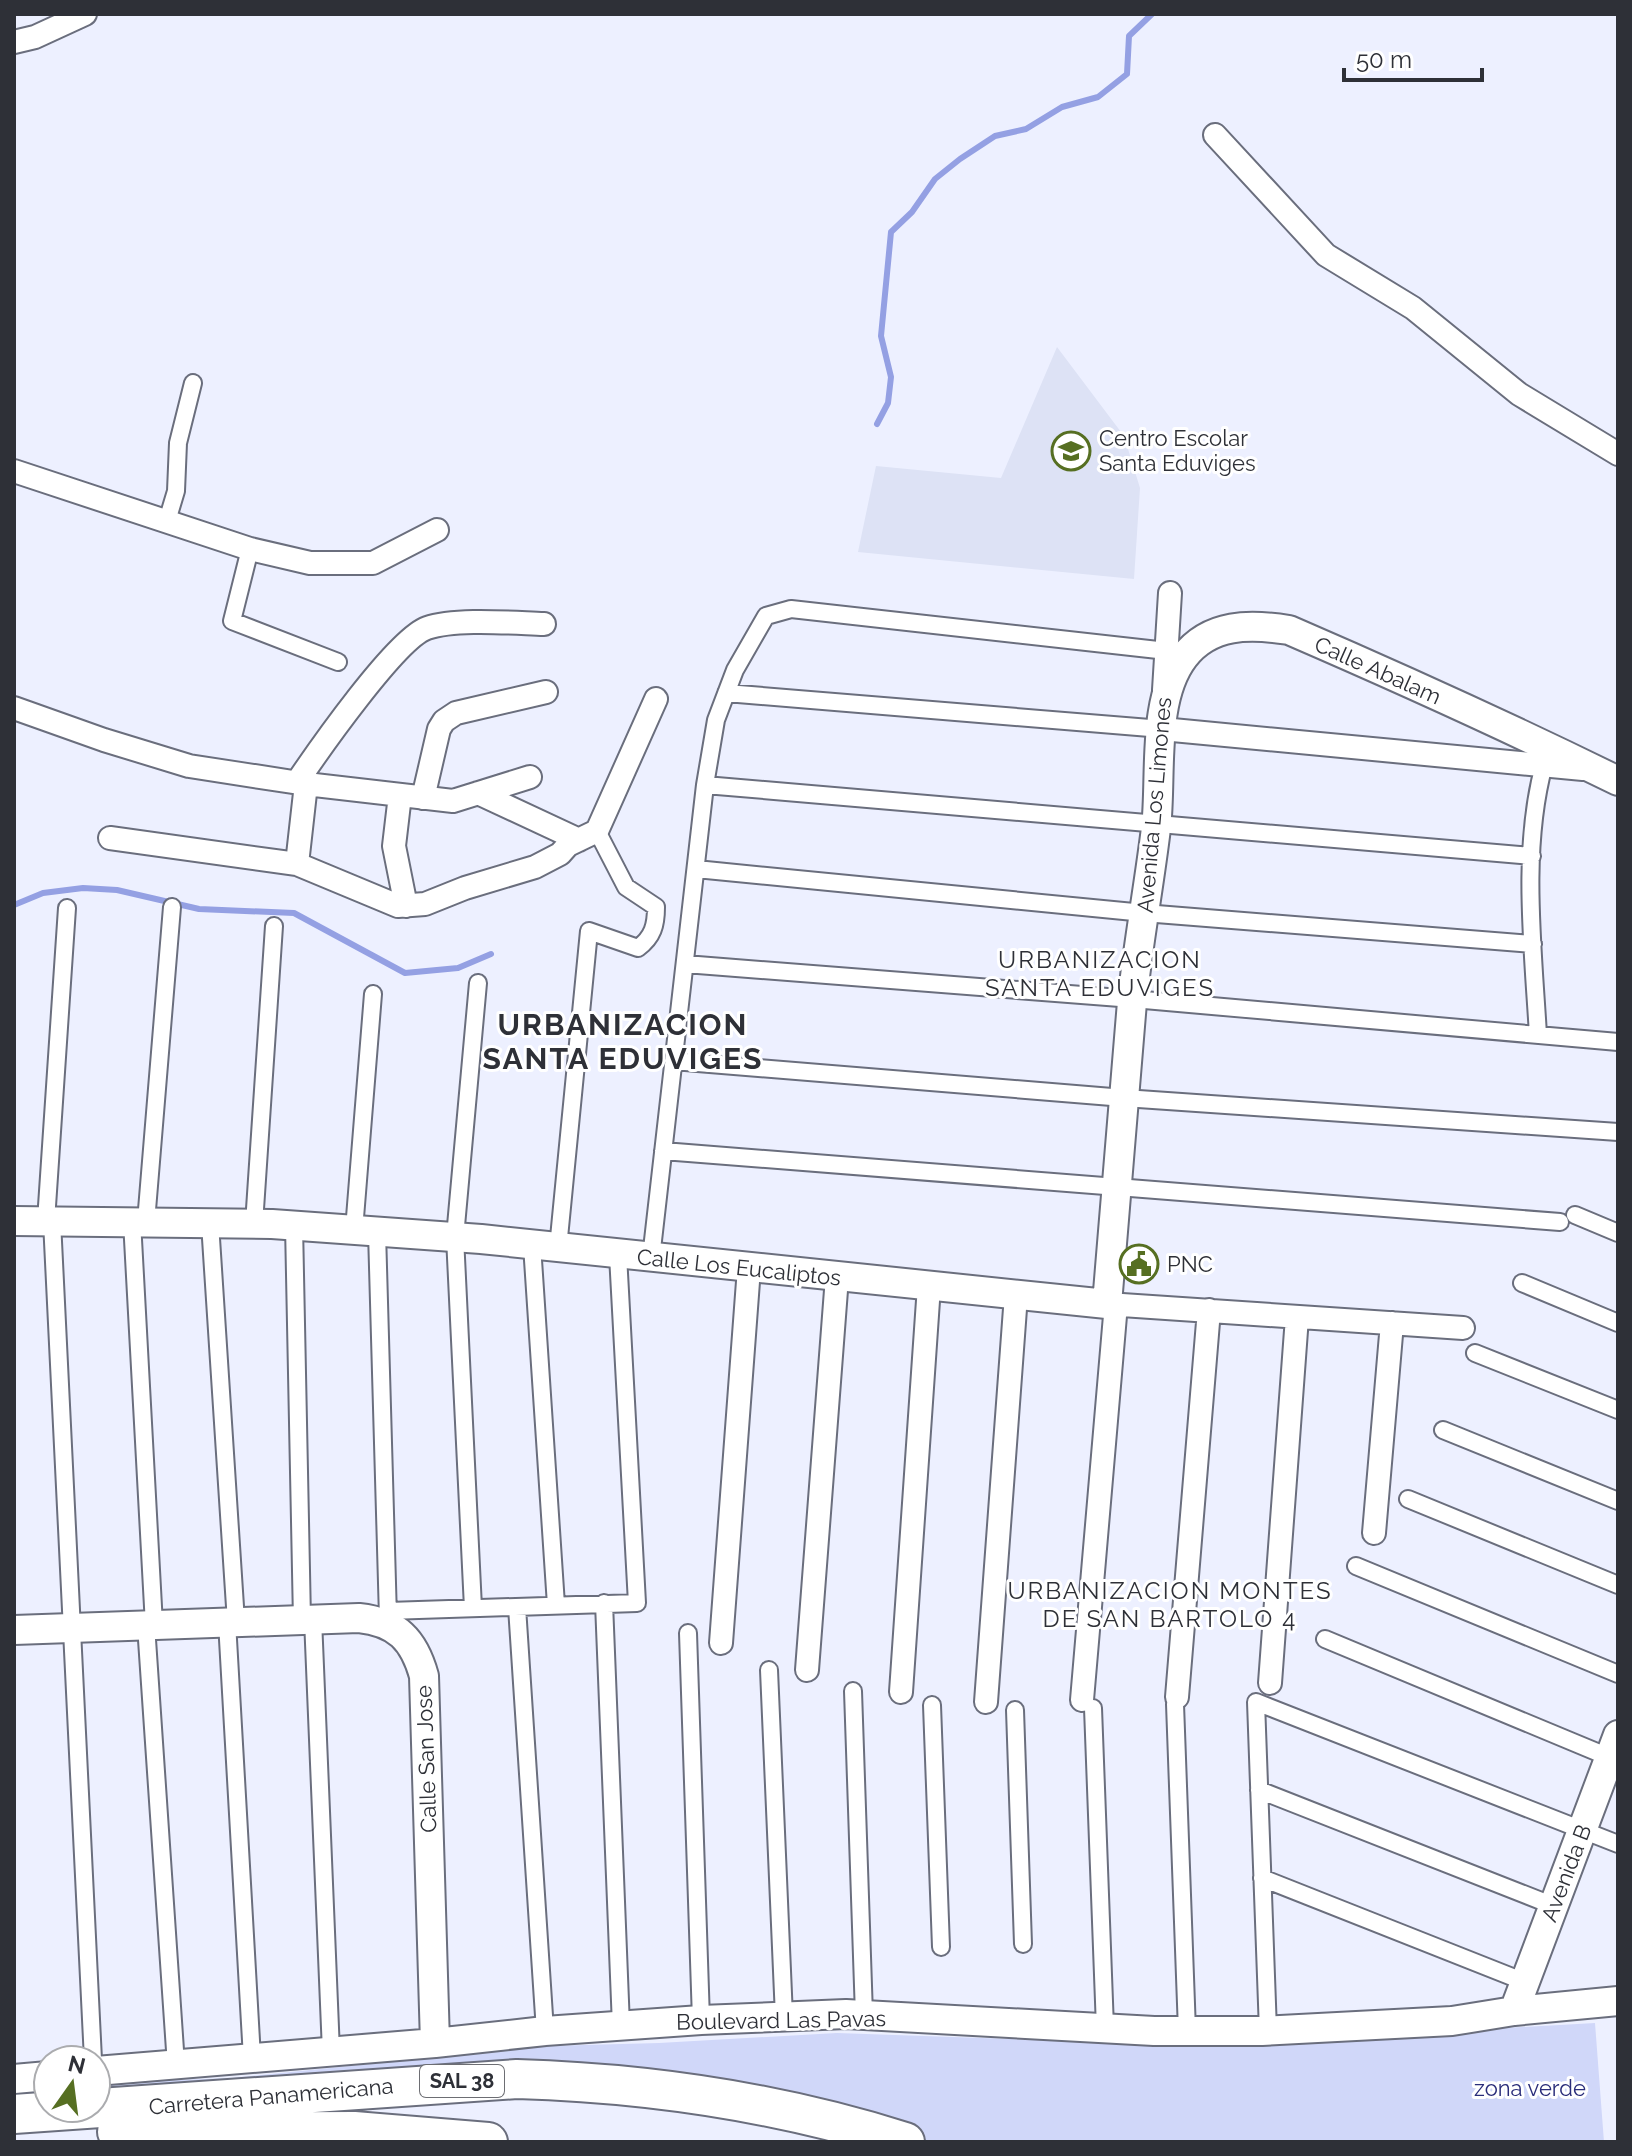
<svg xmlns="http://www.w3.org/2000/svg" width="1632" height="2156" font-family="Raleway,sans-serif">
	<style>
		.built { fill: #dde2f5 }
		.green { fill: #d0d7f9 }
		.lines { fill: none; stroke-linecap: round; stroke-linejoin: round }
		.stream { stroke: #94a0e3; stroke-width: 6 }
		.pedestrian-casing { stroke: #6a6e7d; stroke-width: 20 }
		.minor-casing { stroke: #6a6e7d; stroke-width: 26 }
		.tertiary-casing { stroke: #6a6e7d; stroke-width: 32 }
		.trunk-casing { stroke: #6a6e7d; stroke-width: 42 }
		.pedestrian { stroke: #fff; stroke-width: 16 }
		.minor { stroke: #fff; stroke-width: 22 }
		.tertiary { stroke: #fff; stroke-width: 28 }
		.trunk { stroke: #fff; stroke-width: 38 }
		.labels { text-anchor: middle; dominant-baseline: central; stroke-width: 6; stroke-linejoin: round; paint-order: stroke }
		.shield { fill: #fff; stroke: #6d6e73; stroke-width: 2 }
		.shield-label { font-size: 20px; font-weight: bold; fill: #2e3037 }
		.poi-label { font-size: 22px; fill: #2e3037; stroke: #fff; text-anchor: start }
		.street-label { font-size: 22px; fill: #2e3037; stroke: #fff }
		.park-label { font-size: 22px; fill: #2a2d7a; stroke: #fff }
		.neighbourhood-label { font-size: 24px; letter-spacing: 2px; fill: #2e3037; stroke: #fff }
		.district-label { font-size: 30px; font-weight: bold; letter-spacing: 2px; fill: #2e3037; stroke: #fff }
	</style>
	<rect width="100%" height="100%" fill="#edf0ff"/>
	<!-- built -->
	<path class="built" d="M1057 347 1124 436 1140 488 1134 579 858 552 876 466 1001 478Z"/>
	<!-- green -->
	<path class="green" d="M1595 2023 1604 2142H905L655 2088 14 2114V2090L48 2087V2108H96V2083L232 2078 547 2046 659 2043 837 2033 1207 2046 1318 2043 1321 2038Z"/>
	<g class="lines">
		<!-- stream -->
		<path class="stream" d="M877 424 888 403 891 377 881 336 891 232 912 212 935 179 960 159 995 136 1026 129 1062 107 1098 97 1127 74 1129 36 1152 14
			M14 905 43 893 83 888 117 890 199 909 294 913 405 973 458 968 491 954"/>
		<defs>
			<path id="pedestrian" d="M167 521 176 491 178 443 193 383
				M250 549 232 621 338 662
				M726 693 1162 729
				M705 785 1532 856
				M696 869 1144 913 1533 944
				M685 964 1133 999 1618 1042
				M1538 1035C1533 948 1521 849 1544 765
				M673 1061 1124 1098 1618 1132
				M663 1151 1560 1222
				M1575 1215 1618 1233
				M46 1221 67 908
				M52 1221 93 2060
				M132 1221 154 1625
				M146 1222 172 907
				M210 1223 236 1622
				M254 1224 274 926
				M294 1225 302 1620
				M354 1230 373 994
				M377 1232 388 1618
				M532 1245 556 1605
				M558 1248 589 931 638 948C653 937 656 925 656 907L626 887 597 831
				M651 1258 705 785 716 720 735 670 766 616 791 609 1167 651
				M1522 1283 1618 1323
				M1475 1353 1618 1410
				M1443 1430 1618 1501
				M1408 1499 1618 1585
				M1356 1566 1618 1674
				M604 1603 621 2026
				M517 1607 545 2031
				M473 1608 455 1237 478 983
				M388 1611 637 1603 618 1255
				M313 1619 331 2052
				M227 1622 252 2058
				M146 1625 176 2065
				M688 1633 701 2020
				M1325 1639 1616 1760
				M769 1670 784 2017
				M853 1691 864 2015
				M1175 1704 1187 2031
				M932 1705 941 1947
				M1093 1708 1105 2028
				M1015 1710 1023 1944
				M1259 1790 1554 1906
				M1262 1878 1525 1982
				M1268 2031 1256 1702 1618 1844"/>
			<path id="minor" d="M14 42 35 37 85 14
				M1215 135 1326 255 1413 308 1519 394 1618 454
				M14 471 250 549 310 563H373L437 530
				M1164 690 1170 593
				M14 708 104 740 189 766 306 784 453 801 530 777
				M1162 729 1583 769
				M297 782C318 751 396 639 427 628 455 618 513 623 544 624
				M478 793 579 840
				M400 795 394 846 406 906
				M423 798 439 729 444 721 456 713 546 692
				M110 838 297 864 398 906 425 904 465 888 535 867 560 854 568 845 597 831 656 699
				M297 864 306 784
				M1107 1304 1463 1328
				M1374 1533 1392 1323
				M721 1643 749 1268
				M807 1670 837 1277
				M1270 1683 1297 1317
				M901 1692 929 1286
				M1177 1697 1209 1310
				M1082 1700 1116 1304
				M986 1702 1016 1295"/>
			<path id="tertiary" d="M14 1221 272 1224 481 1239 1107 1304C1115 1203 1123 1102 1132 1002 1138 944 1149 886 1156 828 1162 776 1151 700 1184 657 1210 623 1250 624 1289 630 1400 678 1510 728 1618 781
				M14 1630 359 1618C397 1622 414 1640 424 1676L435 2043
				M1514 2011 1618 1735
				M96 2071 435 2043 545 2031 701 2020 846 2014 1154 2031H1262L1452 2021 1514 2011 1618 2001
				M14 2079 48 2076"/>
			<path id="trunk" d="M14 2114 517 2079C649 2083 779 2102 905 2142
				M117 2132 354 2131 488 2142"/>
		</defs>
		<!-- pedestrian casing -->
		<use href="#pedestrian" class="pedestrian-casing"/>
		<!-- minor casing -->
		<use href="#minor" class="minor-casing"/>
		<!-- tertiary casing -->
		<use href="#tertiary" class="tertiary-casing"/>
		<!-- trunk casing -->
		<use href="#trunk" class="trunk-casing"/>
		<!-- pedestrian -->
		<use href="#pedestrian" class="pedestrian"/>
		<!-- minor -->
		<use href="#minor" class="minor"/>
		<!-- tertiary -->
		<use href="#tertiary" class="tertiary"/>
		<!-- trunk -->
		<use href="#trunk" class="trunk"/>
	</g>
	<!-- icons -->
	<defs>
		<symbol id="school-ring" viewBox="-11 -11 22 22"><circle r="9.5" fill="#fff" stroke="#566f22" stroke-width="1.5"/><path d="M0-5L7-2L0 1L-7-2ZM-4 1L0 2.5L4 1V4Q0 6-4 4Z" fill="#566f22"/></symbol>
		<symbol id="civic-ring" viewBox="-11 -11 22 22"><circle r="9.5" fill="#fff" stroke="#566f22" stroke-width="1.5"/><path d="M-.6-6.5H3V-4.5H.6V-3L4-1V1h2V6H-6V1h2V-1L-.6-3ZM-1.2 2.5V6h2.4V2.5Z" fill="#566f22"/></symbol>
	</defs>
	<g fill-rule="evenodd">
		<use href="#school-ring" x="1049" y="429" width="44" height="44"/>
		<use href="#civic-ring" x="1117" y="1242" width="44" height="44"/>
	</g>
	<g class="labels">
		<!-- shield labels -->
		<rect class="shield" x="420" y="2065" width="84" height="32" rx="6"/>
		<g class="shield-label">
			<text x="462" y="2081">SAL 38</text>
		</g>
		<!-- poi labels -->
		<g class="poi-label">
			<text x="1099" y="438">Centro Escolar<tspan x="1099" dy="25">Santa Eduviges</tspan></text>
			<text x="1167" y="1264">PNC</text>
		</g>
		<!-- street labels -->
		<g class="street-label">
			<text transform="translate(1378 670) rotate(24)">Calle Abalam</text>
			<text transform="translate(1154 805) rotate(-85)">Avenida Los Limones</text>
			<text transform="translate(739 1267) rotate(6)">Calle Los Eucaliptos</text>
			<text transform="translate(426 1759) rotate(-92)">Calle San Jose</text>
			<text transform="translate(1566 1873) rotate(-69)">Avenida B</text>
			<text transform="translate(781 2020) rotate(-1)">Boulevard Las Pavas</text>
			<text transform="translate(271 2096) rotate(-5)">Carretera Panamericana</text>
		</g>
		<!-- park labels -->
		<g class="park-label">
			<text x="1530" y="2088">zona verde</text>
		</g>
		<!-- neighbourhood labels -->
		<g class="neighbourhood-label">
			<text x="1100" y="959">URBANIZACION<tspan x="1100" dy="28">SANTA EDUVIGES</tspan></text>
			<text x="1170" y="1590">URBANIZACION MONTES<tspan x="1170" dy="28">DE SAN BARTOLO 4</tspan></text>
		</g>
		<!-- district labels -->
		<g class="district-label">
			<text x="623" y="1024">URBANIZACION<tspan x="623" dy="34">SANTA EDUVIGES</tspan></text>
		</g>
	</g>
	<!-- border -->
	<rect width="1632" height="2156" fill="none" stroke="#2e3037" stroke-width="32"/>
	<!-- north arrow -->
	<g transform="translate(72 2084) rotate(14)"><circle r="38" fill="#ffffff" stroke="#abacaf" stroke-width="2"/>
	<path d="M0-6L14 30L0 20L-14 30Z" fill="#566f22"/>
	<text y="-12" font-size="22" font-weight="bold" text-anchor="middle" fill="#2e3037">N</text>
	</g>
	<!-- scale -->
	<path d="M1344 68v12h138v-12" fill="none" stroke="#2e3037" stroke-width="4"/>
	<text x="1356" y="68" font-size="24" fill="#2e3037" stroke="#ffffff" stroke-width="6" paint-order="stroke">50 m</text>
</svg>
